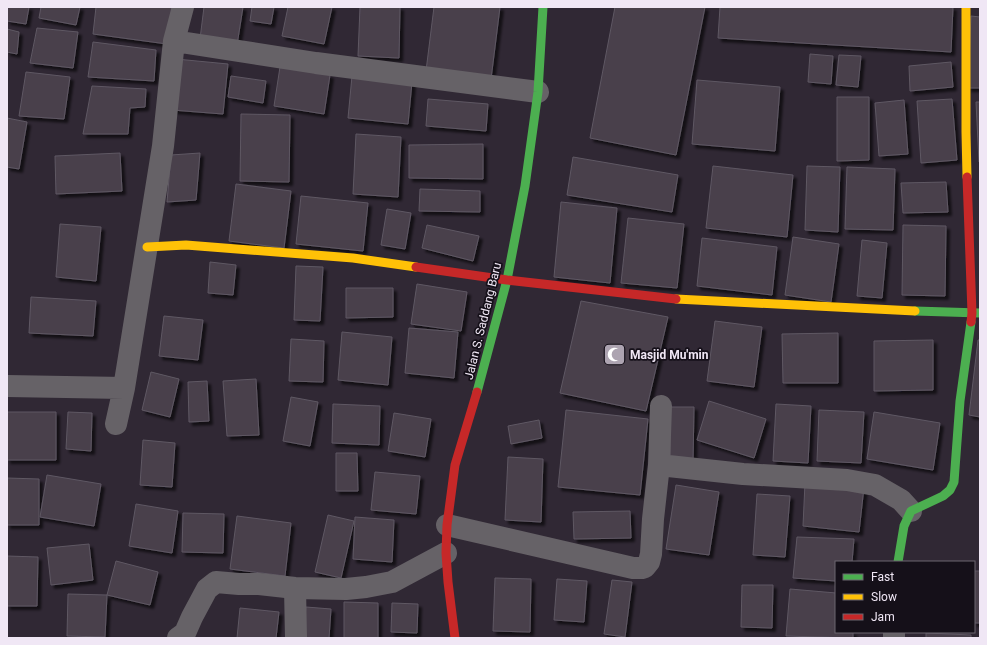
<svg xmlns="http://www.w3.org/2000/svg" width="987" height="645" font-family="Roboto,sans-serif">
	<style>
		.building { fill: #483f4c; stroke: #5f5863; filter: url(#shadow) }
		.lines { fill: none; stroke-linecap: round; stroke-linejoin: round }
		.street { stroke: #666267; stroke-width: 22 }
		.fast { stroke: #4caf50; stroke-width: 9 }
		.slow { stroke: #ffc107; stroke-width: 9 }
		.jam { stroke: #c62828; stroke-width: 9 }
		.labels { text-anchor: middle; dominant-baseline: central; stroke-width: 3.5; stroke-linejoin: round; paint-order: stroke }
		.street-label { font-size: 12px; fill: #f0e7f5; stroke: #151019 }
		.poi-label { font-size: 12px; font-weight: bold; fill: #f0e7f5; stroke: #151019; text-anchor: start }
	</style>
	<defs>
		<filter id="shadow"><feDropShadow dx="3.5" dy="3.5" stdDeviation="1" flood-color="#0009"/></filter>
	</defs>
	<rect width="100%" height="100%" fill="#302834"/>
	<!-- building -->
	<path class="building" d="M7 7H29L26 24 7 21Z
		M41 7H80L76 25 39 18Z
		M96 7H172L167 44 93 34Z
		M204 7H243L237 45 200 39Z
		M252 7H274L271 24 250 21Z
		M288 7H332L324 44 282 36Z
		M360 7H400L399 58 358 56Z
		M434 7H500L491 79 426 71Z
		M615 7H705L676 155 590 138Z
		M720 7H953L951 52 718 38Z
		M971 16 980 17V88H968Z
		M37 28 78 32 73 68 30 63Z
		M7 29 19 32 17 54 7 52Z
		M93 42 156 50 154 81 88 77Z
		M810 54 833 56 831 84 808 82Z
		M839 55 861 56 858 87 836 85Z
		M176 59 228 64 223 114 172 110Z
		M951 62 953 87 910 91 909 66Z
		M280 67 330 75 324 114 274 106Z
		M26 72 70 77 64 119 19 116Z
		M231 76 266 81 263 103 228 97Z
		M352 76 412 82 408 124 348 118Z
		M697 80 780 87 775 151 692 144Z
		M92 86 146 89 145 107 130 108 128 134H83Z
		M837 97H869V160L837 161Z
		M428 99 488 104 486 131 426 126Z
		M952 99 957 160 921 163 917 101Z
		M904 100 908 154 879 156 875 103Z
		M976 102H980V162H979Z
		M241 114 290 115 289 182 240 181Z
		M7 118 27 122 19 169 7 167Z
		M356 134 401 137 398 197 353 194Z
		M483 144V179L409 178V145Z
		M120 153 122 191 56 194 55 156Z
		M200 153 196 200 167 202 171 155Z
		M573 157 678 175 672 212 567 195Z
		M713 166 793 175 787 237 706 228Z
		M807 166 840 167 838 232 805 230Z
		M847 167 895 169 893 230 845 229Z
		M946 182 948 212 903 213 901 183Z
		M236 184 291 191 284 248 229 241Z
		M420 189 480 191V212L419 211Z
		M301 196 368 203 363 251 296 244Z
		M561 202 617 208 610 283 554 277Z
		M387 209 411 213 405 249 381 245Z
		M628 218 684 224 677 288 621 283Z
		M60 224 101 227 96 281 56 277Z
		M427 225 479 236 473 261 422 248Z
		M903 225 946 226 945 296 902 295Z
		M793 237 839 244 831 302 785 295Z
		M702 238 777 247 772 295 697 286Z
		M862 240 887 243 882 298 857 296Z
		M210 262 236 265 233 295 208 293Z
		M296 266 323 267 320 321 294 320Z
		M417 284 467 292 461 331 411 324Z
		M346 288H393V317L346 318Z
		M31 297 96 301 93 336 29 333Z
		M581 301 668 317 646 411 560 393Z
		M164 316 203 320 198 360 159 356Z
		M715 321 762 327 754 387 707 381Z
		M409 328 458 332 454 378 405 373Z
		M342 332 392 337 388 385 338 380Z
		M838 333V383H783L782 334Z
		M291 339 324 341 323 382 289 381Z
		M933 340V390L874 391V341Z
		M978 340H980V417L969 415Z
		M151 372 179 379 170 417 142 410Z
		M256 379 259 435 227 436 223 381Z
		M207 381 209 421 189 422 188 382Z
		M291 397 318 402 310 446 283 441Z
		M709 401 766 419 754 458 697 440Z
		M333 404 380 406 379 445 332 443Z
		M776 404 811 406 808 463 773 461Z
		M670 407H694L693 462 670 461Z
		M566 410 648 419 640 495 558 487Z
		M819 410 864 412 861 463 817 461Z
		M7 412H56V460H7Z
		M68 412 92 413 91 451 66 449Z
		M874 412 940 423 933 470 867 459Z
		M394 413 431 419 425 457 388 451Z
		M539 420 542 438 511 444 508 426Z
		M143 440 175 443 172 487 140 485Z
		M336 453H357L358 491H336Z
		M508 457 543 459 541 522 505 520Z
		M375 472 420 476 416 514 371 510Z
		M47 475 101 484 94 526 40 517Z
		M7 478 39 479V525H7Z
		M805 483 864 487 859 532 803 526Z
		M676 485 719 492 709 555 666 549Z
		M757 494 790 496 785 557 753 555Z
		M136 504 178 511 172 553 129 546Z
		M630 511 631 538 574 539 573 512Z
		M183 513 224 514 223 553 182 552Z
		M328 515 354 521 341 578 315 572Z
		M237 516 291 523 285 576 230 569Z
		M355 517 394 520 392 562 353 559Z
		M797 537 854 539 852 562H836V581L793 578Z
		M89 544 93 580 51 585 47 548Z
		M7 556 38 557 37 606H7Z
		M116 561 158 572 150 605 107 595Z
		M974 571H980V623H974Z
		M495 578 531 579 530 632 493 631Z
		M557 579 587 581 584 622 554 620Z
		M612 580 632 582 625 637 604 634Z
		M742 585H773L772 628 741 627Z
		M790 589 836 593V632H853V638L786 636Z
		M68 594 107 595 105 637 67 636Z
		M344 602 378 603V638H344Z
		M392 603 418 604 417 633 391 632Z
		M306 607 331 609 329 638H303Z
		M240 608 279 612 276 638H237Z
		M926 633 971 635V638H926Z"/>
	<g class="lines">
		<!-- street -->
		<path class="street" d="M174 41 316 63 538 92
			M7 386 124 388
			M116 424 124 388 163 146 174 41 183 7
			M659 465 743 474 847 480 875 485 901 500 911 511
			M447 525 633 568H642L645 567 649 562 651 554 653 519 659 465 661 406
			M295 588 296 638
			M178 638 185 633 192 617 207 589 216 582 239 584H259L295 588 346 589 366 587 392 582 446 553
			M894 638V632"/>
		<!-- fast -->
		<path class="fast" d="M915 311 980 313
			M477 392 507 280 525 186 538 92 543 7
			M898 562 904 526 911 511 943 496 950 490 954 482 960 401 971 322"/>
		<!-- slow -->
		<path class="slow" d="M966 7V132L967 177
			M147 247 186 245 353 258 416 267
			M676 299 915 311"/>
		<!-- jam -->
		<path class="jam" d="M967 177 972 313 971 322
			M416 267 507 280 676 299
			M455 638 448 582 446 553 447 525 455 465 477 392"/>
	</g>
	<!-- icons -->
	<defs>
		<symbol id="mosque-square" viewBox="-11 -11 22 22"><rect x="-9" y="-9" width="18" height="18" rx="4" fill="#ada4b1" stroke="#151019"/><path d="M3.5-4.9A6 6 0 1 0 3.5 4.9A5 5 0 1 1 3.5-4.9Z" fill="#fff"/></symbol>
	</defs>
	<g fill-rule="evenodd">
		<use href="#mosque-square" x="602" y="342" width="25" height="25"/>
	</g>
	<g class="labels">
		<!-- street labels -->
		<g class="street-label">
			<text transform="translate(483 321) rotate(-76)">Jalan S. Saddang Baru</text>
		</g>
		<!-- poi labels -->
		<g class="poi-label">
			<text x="630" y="355">Masjid Mu'min</text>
		</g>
	</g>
	<!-- border -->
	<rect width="987" height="645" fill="none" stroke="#f0e7f5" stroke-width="16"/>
	<!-- legend -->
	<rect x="835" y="561" width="140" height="72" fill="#151019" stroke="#6d6671"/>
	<rect x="843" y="574" width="20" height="6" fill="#4caf50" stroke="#6d6671"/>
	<text x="871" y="581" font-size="12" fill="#f0e7f5">Fast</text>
	<rect x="843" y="594" width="20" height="6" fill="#ffc107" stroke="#6d6671"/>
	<text x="871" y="601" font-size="12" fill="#f0e7f5">Slow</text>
	<rect x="843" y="614" width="20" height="6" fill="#c62828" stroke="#6d6671"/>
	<text x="871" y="621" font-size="12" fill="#f0e7f5">Jam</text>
</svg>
